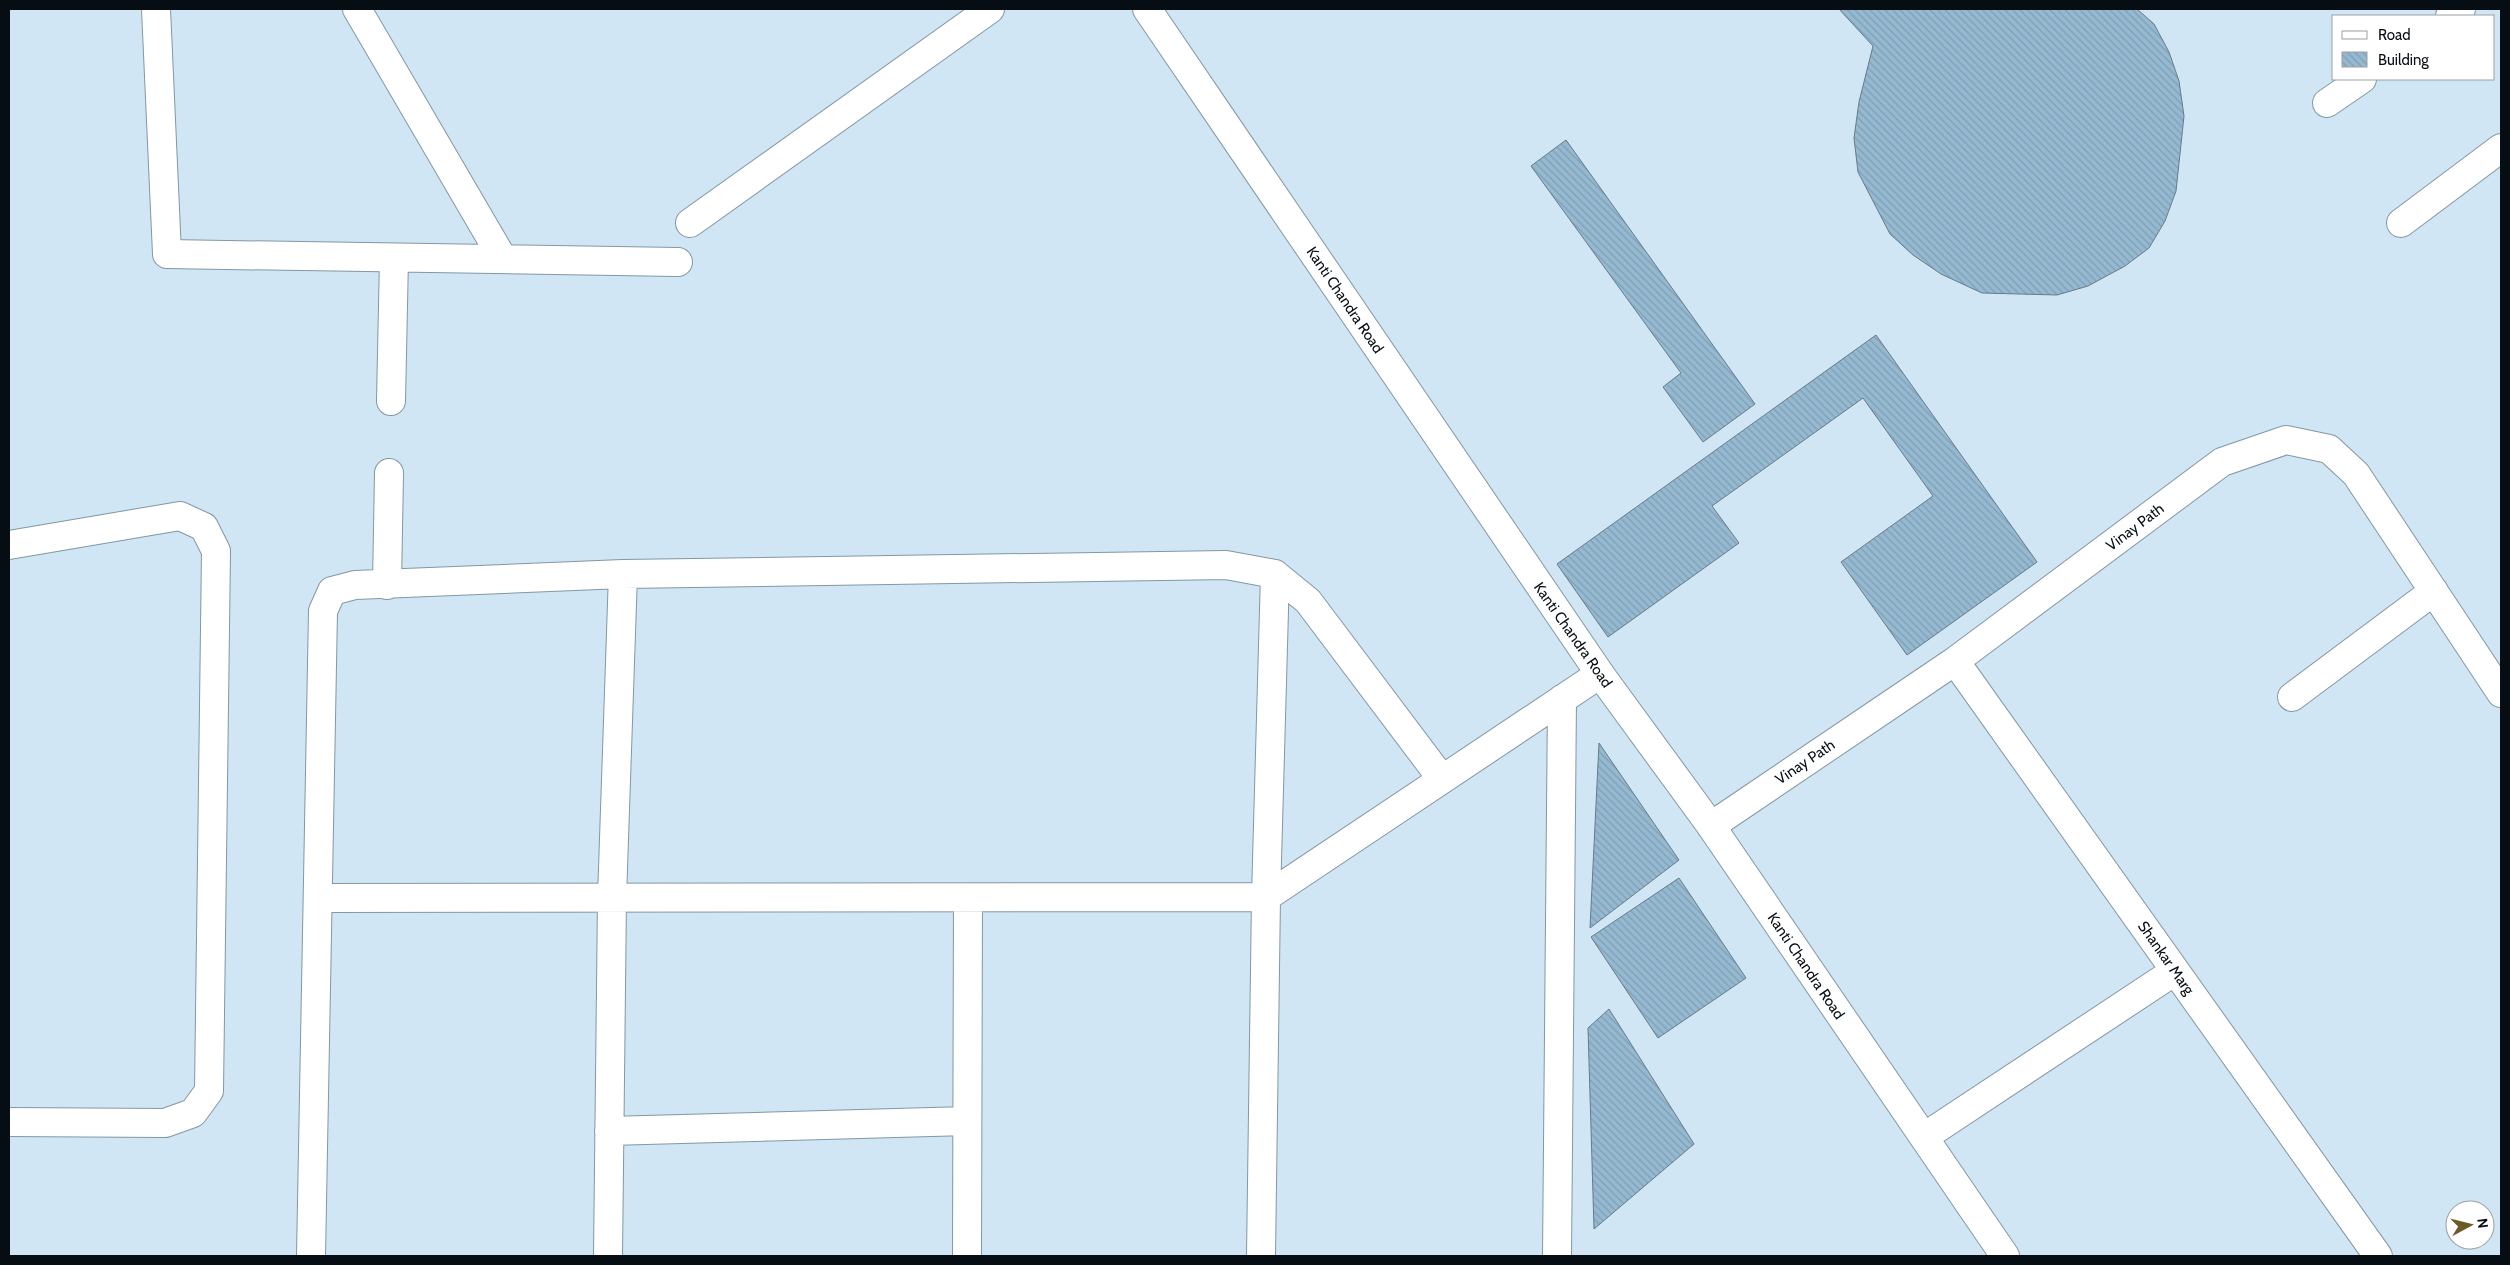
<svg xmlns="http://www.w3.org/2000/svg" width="2510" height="1265" font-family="Cabin,sans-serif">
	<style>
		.building { fill: url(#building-back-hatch); stroke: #677b88 }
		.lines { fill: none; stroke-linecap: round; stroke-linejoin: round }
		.minor-casing { stroke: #8397a4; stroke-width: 30 }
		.tertiary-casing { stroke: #8397a4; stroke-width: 30 }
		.minor { stroke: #fff; stroke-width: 28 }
		.tertiary { stroke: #fff; stroke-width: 28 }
		.labels { text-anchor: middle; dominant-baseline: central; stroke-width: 4; stroke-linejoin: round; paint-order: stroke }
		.street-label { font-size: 15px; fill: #070e13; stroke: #fff }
	</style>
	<defs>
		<pattern id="building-back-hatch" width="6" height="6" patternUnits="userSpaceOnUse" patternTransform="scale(1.25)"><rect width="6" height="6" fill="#95b9d1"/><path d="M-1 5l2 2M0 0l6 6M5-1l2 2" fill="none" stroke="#7f9eb3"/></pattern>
	</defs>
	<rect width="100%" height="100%" fill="#d0e6f5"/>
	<!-- building -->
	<path class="building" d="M1839 9H2137L2154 24 2169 52 2179 81 2184 116 2176 191 2165 221 2149 248 2125 266 2088 286 2057 295 1982 293 1941 274 1913 255 1890 234 1858 172 1854 138 1859 102 1873 46Z
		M1566 140 1755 404 1703 442 1663 387 1681 373 1531 166Z
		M1876 335 2037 562 1907 655 1841 562 1933 496 1863 398 1712 506 1739 543 1608 637 1557 564Z
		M1599 743 1679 860 1590 928Z
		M1679 878 1746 978 1658 1038 1591 937Z
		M1609 1009 1694 1144 1594 1229 1588 1028Z"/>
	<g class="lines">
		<defs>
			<path id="minor" d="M156 9 167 254 678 262
				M357 9 503 259
				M2450 16 2461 9
				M2327 103 2362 79
				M690 223 990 9
				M2401 223 2501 148
				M391 401 394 258
				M9 545 180 516 204 527 216 551 209 1091 193 1113 165 1123 9 1122
				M387 585 389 473
				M1955 661 2378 1256
				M2292 697 2434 591
				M1711 826 1955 661 2222 462 2286 440 2329 449 2356 474 2501 693
				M318 898 1266 897 1600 674
				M609 1131 967 1121
				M1924 1137 2175 971
				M311 1256 323 611 332 591 355 585 623 574 1226 565 1275 574 1308 601 1442 779
				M608 1256 612 898 623 574
				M967 1256 968 898
				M1261 1256 1266 897 1275 574
				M1557 1256 1562 699"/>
			<path id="tertiary" d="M1147 9 1600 674 1711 826 2005 1256"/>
		</defs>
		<!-- minor casing -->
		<use href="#minor" class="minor-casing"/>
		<!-- tertiary casing -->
		<use href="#tertiary" class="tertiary-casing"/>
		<!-- minor -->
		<use href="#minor" class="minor"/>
		<!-- tertiary -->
		<use href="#tertiary" class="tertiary"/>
	</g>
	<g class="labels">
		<!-- street labels -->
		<g class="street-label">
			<text transform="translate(1345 300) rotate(56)">Kanti Chandra Road</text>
			<text transform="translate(2135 527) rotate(-37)">Vinay Path</text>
			<text transform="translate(1573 635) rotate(55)">Kanti Chandra Road</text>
			<text transform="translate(1805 762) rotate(-34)">Vinay Path</text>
			<text transform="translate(2166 958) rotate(55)">Shankar Marg</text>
			<text transform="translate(1806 966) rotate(56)">Kanti Chandra Road</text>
		</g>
	</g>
	<!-- border -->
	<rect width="2510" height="1265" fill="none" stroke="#070e13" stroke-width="20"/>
	<!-- legend -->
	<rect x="2332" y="15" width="162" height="65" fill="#ffffff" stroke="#9c9fa1"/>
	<rect x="2342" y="31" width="25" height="8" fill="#ffffff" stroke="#9c9fa1"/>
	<text x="2378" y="40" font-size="15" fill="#070e13">Road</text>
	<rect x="2342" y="52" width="25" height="15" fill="url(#building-back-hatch)" stroke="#9c9fa1"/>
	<text x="2378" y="65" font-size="15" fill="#070e13">Building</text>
	<!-- north arrow -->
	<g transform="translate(2470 1225) rotate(83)"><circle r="24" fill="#ffffff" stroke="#9c9fa1"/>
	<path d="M0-4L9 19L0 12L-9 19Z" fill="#6e5a29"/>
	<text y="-8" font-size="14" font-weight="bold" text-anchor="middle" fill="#070e13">N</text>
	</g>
</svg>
